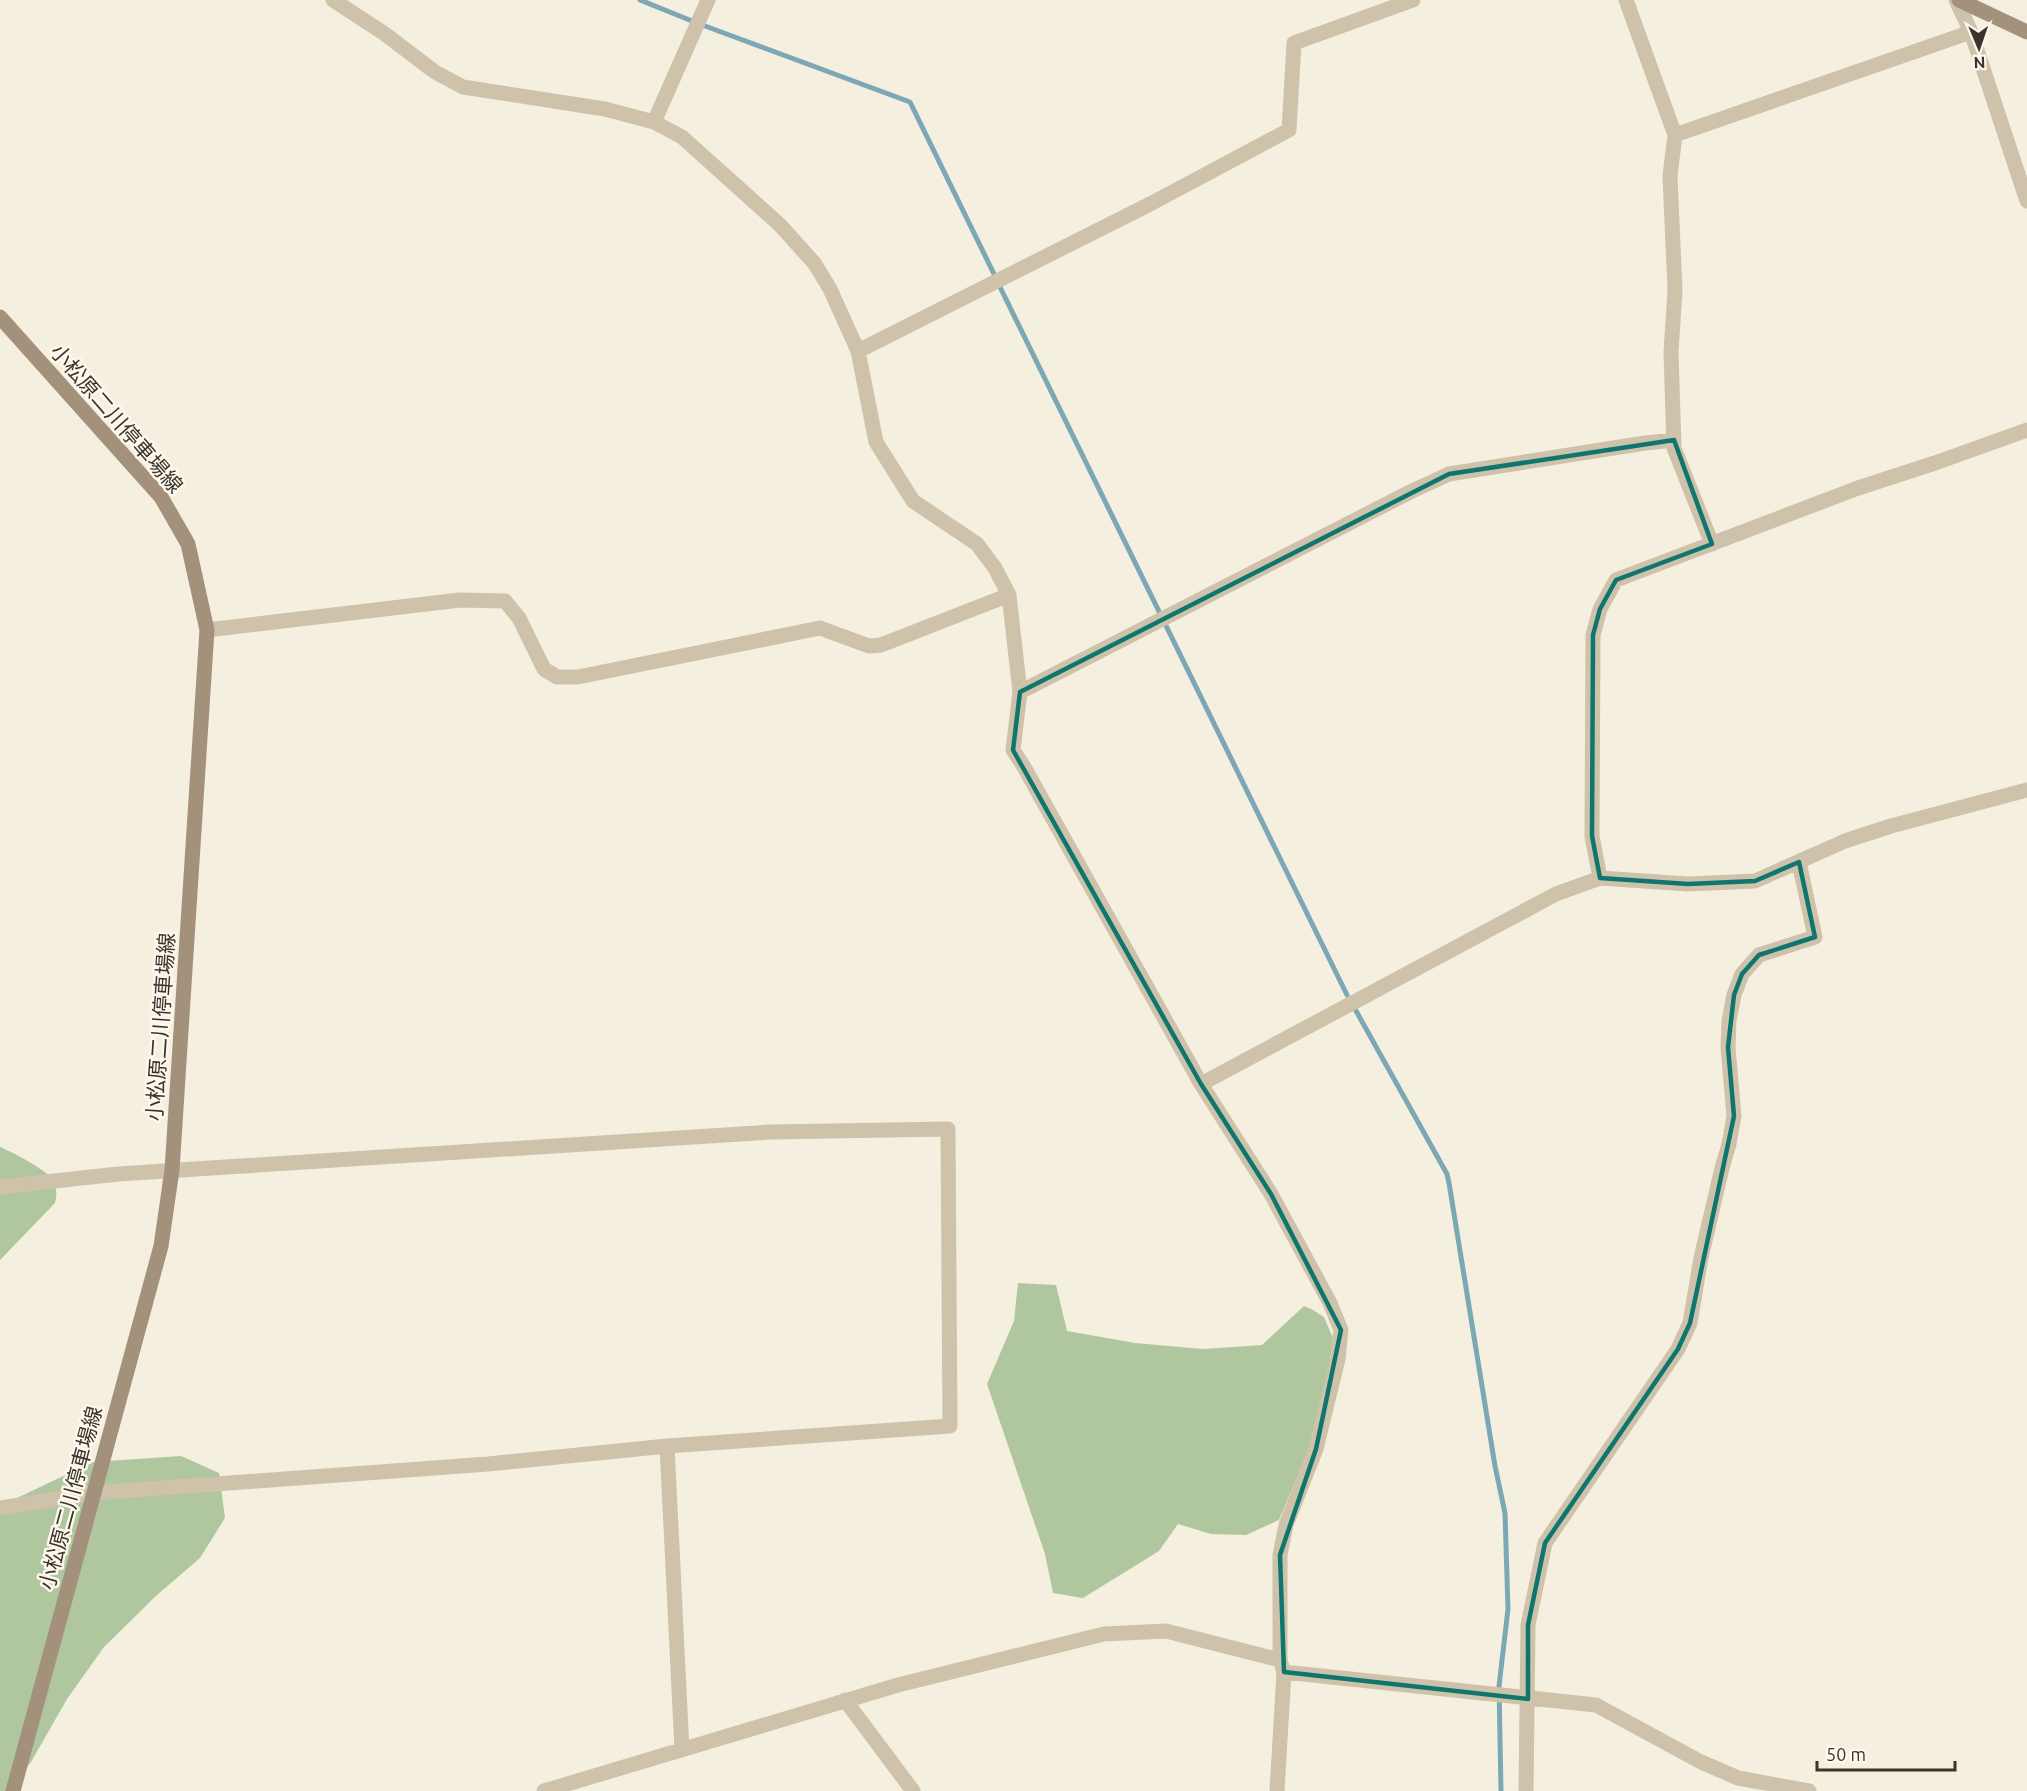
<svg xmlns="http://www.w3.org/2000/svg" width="2027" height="1791" font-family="Ubuntu,'Noto Sans JP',sans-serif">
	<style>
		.green { fill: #b0c69e }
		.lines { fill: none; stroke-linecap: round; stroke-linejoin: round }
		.stream { stroke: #7ca7b5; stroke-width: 5 }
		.street { stroke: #cfc2aa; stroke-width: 15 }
		.secondary { stroke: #a3917b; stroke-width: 15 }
		.marked { fill: none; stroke: #0f766e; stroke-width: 4.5; stroke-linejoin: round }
		.labels { text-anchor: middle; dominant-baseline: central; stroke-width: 5; stroke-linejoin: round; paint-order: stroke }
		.street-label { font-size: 21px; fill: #3c332a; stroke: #fcf8ed }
	</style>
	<rect width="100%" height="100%" fill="#f5efe0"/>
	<!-- green -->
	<path class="green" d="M0 1147C12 1152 47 1170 53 1180 57 1188 57 1194 55 1203L0 1260Z
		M1018 1283 1056 1285 1067 1331 1135 1343 1203 1349 1262 1345 1304 1306 1313 1310 1324 1317 1333 1338 1329 1369 1308 1451 1279 1520 1246 1535 1211 1534 1178 1524 1159 1551 1083 1598 1053 1593 1045 1554 987 1384 1014 1321Z
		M181 1456 219 1473 225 1518 200 1558 157 1595 104 1647 67 1699 31 1762 8 1791H0V1506L93 1462Z"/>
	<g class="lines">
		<!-- stream -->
		<path class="stream" d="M640 0 692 21
			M705 26 910 102 994 274
			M1000 287 1347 995
			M1355 1009 1447 1174 1449 1183 1495 1466 1505 1513 1508 1609 1499 1686 1501 1791"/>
		<!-- street -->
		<path class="street" d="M333 0 385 34 435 72 463 87 605 109 654 122 682 137 780 225 815 264 830 289 858 351 876 442 913 501 977 544 995 568 1009 595 1020 692 1013 750 1024 767 1201 1084 1271 1194 1330 1303 1341 1330 1338 1359 1316 1449 1286 1525 1280 1555V1660L1284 1672 1277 1791
			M1626 0 1675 135 1670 176 1675 290 1671 352 1674 448 1712 544
			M1956 0 1971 32 2027 201
			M654 122 708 0
			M1675 135 1971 32
			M858 351 1152 203 1289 130 1294 43 1413 0
			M207 630 460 600 505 601 519 618 544 669 557 677H578L820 628 869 646 881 645 1009 595
			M1020 692 1410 492 1449 474 1645 443 1674 440
			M1600 878 1592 836 1593 635 1600 609 1616 580 1858 488 1935 463 2027 430
			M1201 1084 1556 894 1600 878 1688 884 1755 881 1845 841 1891 826 2027 790
			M0 1187 118 1174 771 1132 948 1129 950 1426 667 1446 488 1464 93 1493 0 1508
			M667 1446 682 1750
			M1284 1672 1596 1705 1701 1762 1738 1778 1809 1791
			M845 1700 913 1791
			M544 1791 898 1685 1104 1634 1166 1631 1280 1660
			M1526 1791 1528 1625 1545 1543 1678 1349 1690 1323 1701 1258 1722 1168 1729 1144 1734 1116 1728 1047 1729 1021 1734 995 1742 974 1759 955 1815 937 1799 862"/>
		<!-- secondary -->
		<path class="secondary" d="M1959 0 2027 32
			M0 317 161 497 188 544 207 630 172 1170 161 1246 13 1791"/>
	</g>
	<!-- marked area -->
	<path class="marked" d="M1674 440 1712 544 1616 580 1600 609 1593 635 1592 836 1600 878 1688 884 1755 881 1799 862 1815 937 1759 955 1742 974 1734 995 1728 1047 1734 1116 1690 1323 1678 1349 1545 1543 1528 1625V1699L1284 1672 1280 1555 1316 1449 1341 1330 1271 1194 1201 1084 1013 750 1020 692 1449 474Z"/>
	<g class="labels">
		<!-- street labels -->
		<g class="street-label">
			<text transform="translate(117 418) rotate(49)">小松原二川停車場線</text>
			<text transform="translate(160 1027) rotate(-86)">小松原二川停車場線</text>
			<text transform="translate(70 1498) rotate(-75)">小松原二川停車場線</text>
		</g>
	</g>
	<!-- north arrow -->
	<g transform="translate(1979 48) rotate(178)" stroke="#fcf8ed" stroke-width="4.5" paint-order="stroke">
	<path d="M0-4.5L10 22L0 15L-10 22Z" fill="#3c332a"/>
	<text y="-9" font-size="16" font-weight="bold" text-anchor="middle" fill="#3c332a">N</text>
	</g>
	<!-- scale -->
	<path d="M1817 1761v9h138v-9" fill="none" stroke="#3c332a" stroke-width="3"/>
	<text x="1826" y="1761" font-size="18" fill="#3c332a" stroke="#fcf8ed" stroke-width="4.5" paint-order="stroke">50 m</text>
</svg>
